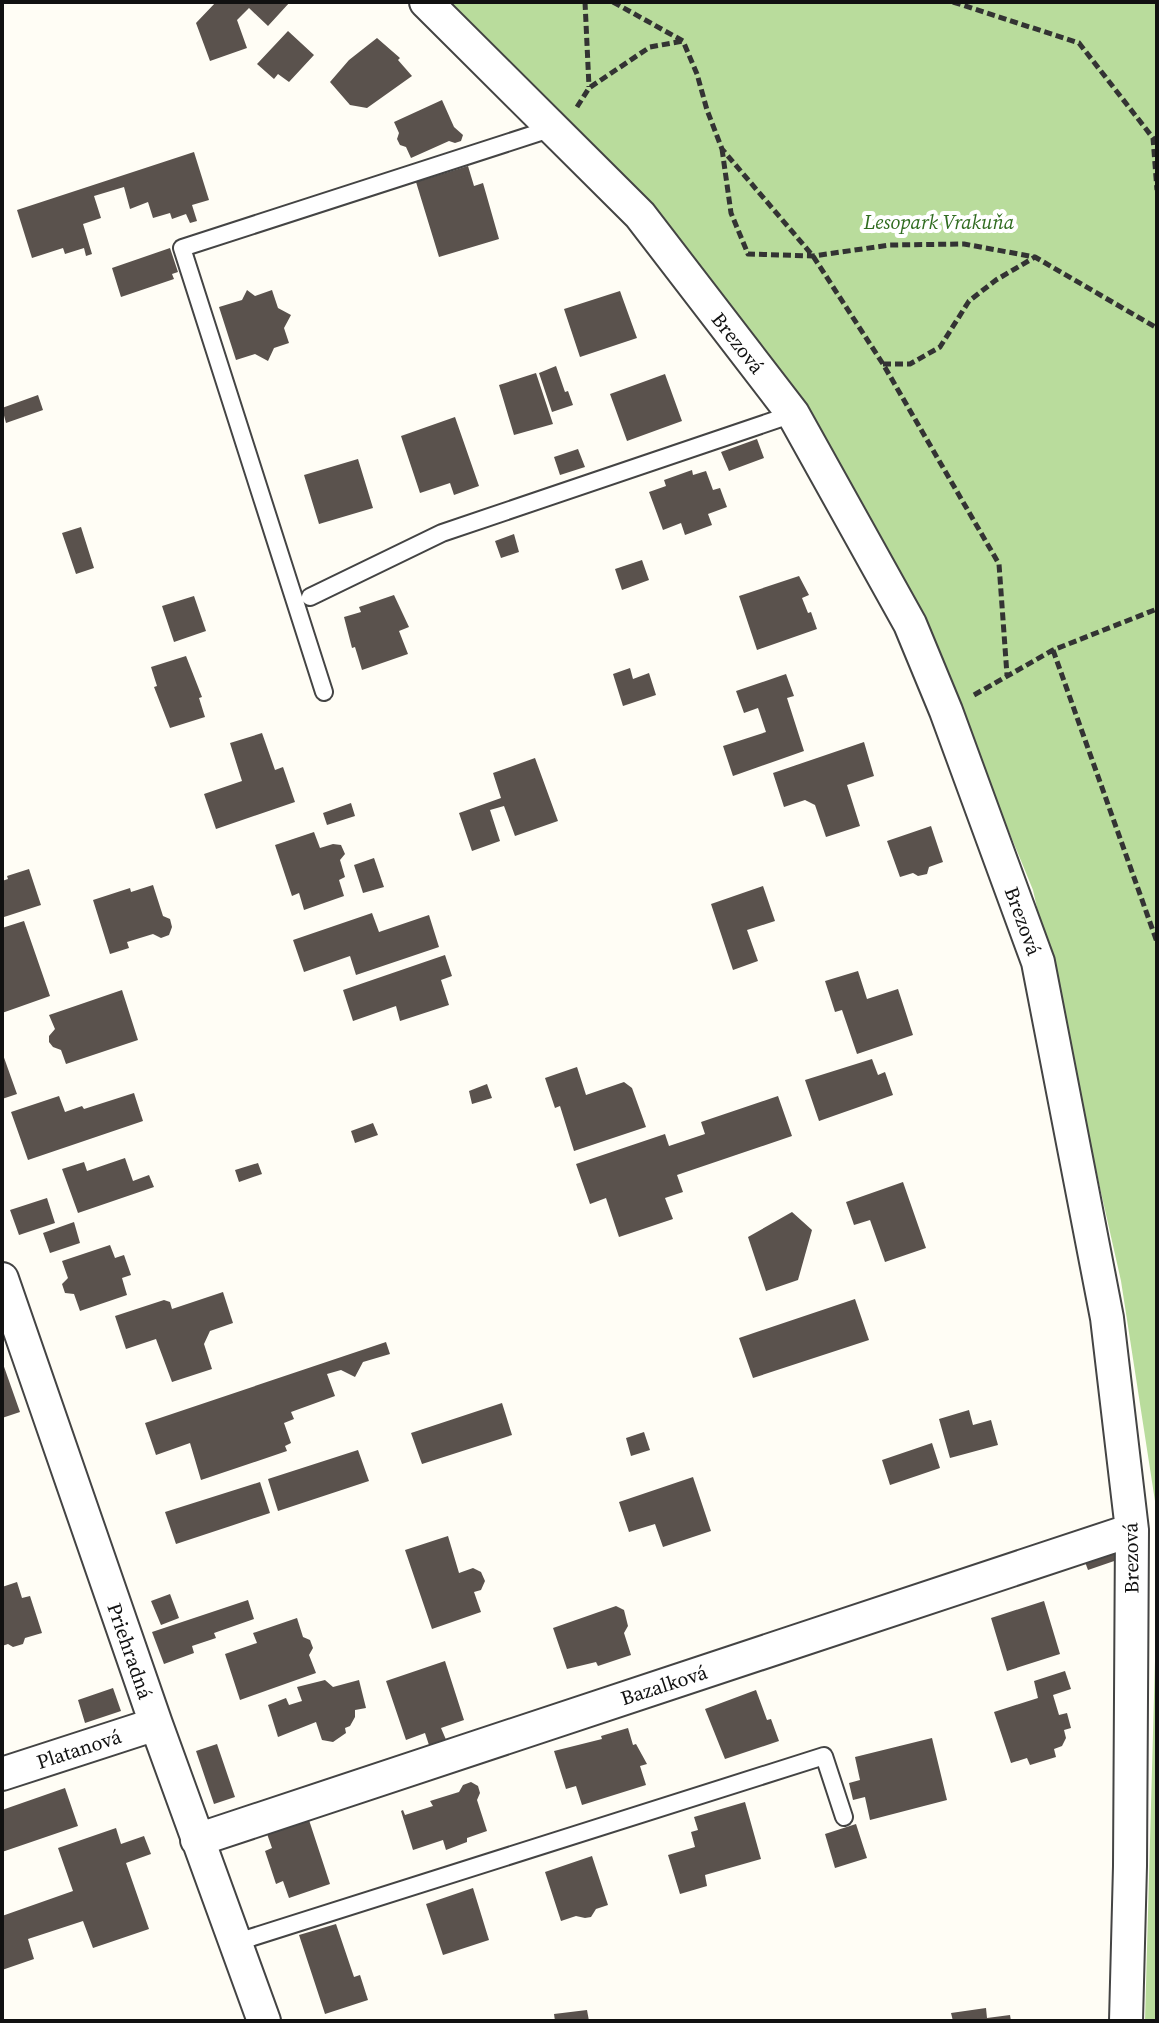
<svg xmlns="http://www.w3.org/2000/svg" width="1159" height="2023" font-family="'Source Serif 4',serif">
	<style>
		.forest { fill: #b9dc9c }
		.building { fill: #5a524d }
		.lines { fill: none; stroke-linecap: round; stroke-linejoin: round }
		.service-casing { stroke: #444; stroke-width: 20 }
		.minor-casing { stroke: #444; stroke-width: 36 }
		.path { stroke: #333; stroke-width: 5; stroke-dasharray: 8 4; stroke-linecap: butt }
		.service { stroke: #fff; stroke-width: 16 }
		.minor { stroke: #fff; stroke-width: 32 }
		.labels { text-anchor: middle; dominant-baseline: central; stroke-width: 8; stroke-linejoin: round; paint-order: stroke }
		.park-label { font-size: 20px; font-style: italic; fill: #2f6b1f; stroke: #fff }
		.street-label { font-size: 20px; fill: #111; stroke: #fff }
	</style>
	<rect width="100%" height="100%" fill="#fffdf5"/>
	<!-- forest -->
	<path class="forest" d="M440 2H1157V1514L1121 1281 1033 890 960 712 805 406Z
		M1157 1589V2021H1145Z"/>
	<!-- building -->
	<path class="building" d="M216 2H290L268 26 249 8 237 20 247 48 210 61 196 23Z
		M288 31 314 55 289 82 278 74 274 79 257 64Z
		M377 38 400 58 398 60 412 76 367 108 350 105 330 82 349 60Z
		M442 100 454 127 463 135 461 141 455 143 449 141 411 158 406 147 400 145 397 139 399 133 394 122Z
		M194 152 209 200 192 205 197 221 190 223 186 214 172 219 170 213 153 218 148 202 130 209 124 187 94 196 101 218 83 224 92 254 86 256 84 248 65 254 63 248 32 258 17 210Z
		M468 166 474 186 483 183 499 239 439 257 416 182Z
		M170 248 178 272 172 274 174 279 121 297 112 268Z
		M247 290 255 296 272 290 278 308 291 315 284 328 289 343 274 348 268 361 255 354 236 360 219 307 242 300Z
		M620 291 637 338 580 357 564 309Z
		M556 366 565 392 568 391 573 405 552 412 539 373Z
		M536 373 553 424 514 435 499 385Z
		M665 374 682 421 627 441 610 394Z
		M38 395 43 410 6 423 2 408Z
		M455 417 479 486 454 495 450 483 420 493 401 436Z
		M757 439 764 458 729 471 721 452Z
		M578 449 585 467 560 475 554 457Z
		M358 459 373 508 319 524 304 475Z
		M692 470 693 475 706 471 713 490 720 488 727 507 708 514 712 525 685 535 681 523 663 530 649 492 666 486 664 480Z
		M81 527 94 568 76 574 62 533Z
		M514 534 519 552 501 558 495 541Z
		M642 560 649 580 622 590 615 569Z
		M799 576 809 595 802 598 808 613 811 612 817 629 757 650 739 596Z
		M394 595 409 627 399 631 408 654 362 670 355 647 352 648 344 617 361 612 359 607Z
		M194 596 206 631 174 642 162 606Z
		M186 656 202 697 199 698 205 717 170 728 154 687 157 686 151 667Z
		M630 668 633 679 649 673 656 695 623 706 613 674Z
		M786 674 794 696 787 698 804 751 733 776 723 746 766 732 758 708 744 713 736 691Z
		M262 733 275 770 283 767 295 802 216 829 204 794 242 781 230 743Z
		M864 742 874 776 847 785 860 826 826 837 815 805 805 800 784 807 773 773Z
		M535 758 558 821 515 836 504 806 490 810 500 841 472 851 459 813 501 798 493 773Z
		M351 803 355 816 327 825 323 813Z
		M931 826 943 862 929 867 927 874 918 876 913 873 900 877 887 841Z
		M314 832 320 848 333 844 341 845 345 854 340 860 345 877 339 880 344 896 304 910 299 893 292 896 275 845Z
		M374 858 384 887 363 893 354 865Z
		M29 869 41 905 4 917 2 881 8 879 7 876Z
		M153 885 163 916 170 919 172 927 169 935 161 938 153 934 127 942 129 948 110 954 93 900 130 888 131 892Z
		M763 886 775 921 747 930 758 961 733 970 711 904Z
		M372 913 379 932 429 915 439 947 356 975 350 956 304 972 293 940Z
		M24 921 50 996 2 1013V928Z
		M445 955 452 976 441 980 449 1005 400 1021 396 1006 353 1021 343 990Z
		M858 971 867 999 898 989 913 1035 857 1054 842 1010 835 1012 825 981Z
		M122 990 138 1040 66 1064 61 1050 53 1047 49 1042V1036L55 1029 49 1015Z
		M2 1052 17 1094 2 1099Z
		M872 1059 878 1075 885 1072 893 1095 819 1121 805 1080Z
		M577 1067 586 1095 624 1082 632 1088 646 1127 574 1151 560 1106 555 1108 545 1078Z
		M487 1084 492 1098 472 1104 469 1091Z
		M134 1093 143 1121 28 1160 11 1112 59 1096 65 1112 82 1106 84 1109Z
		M778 1096 792 1136 677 1175 683 1192 665 1198 673 1219 619 1237 606 1198 590 1204 576 1164 665 1134 669 1146 705 1134 701 1122Z
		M373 1123 378 1135 355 1143 351 1131Z
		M125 1158 133 1181 149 1175 154 1187 78 1213 62 1169 84 1162 87 1171Z
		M258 1163 262 1174 239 1182 235 1170Z
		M903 1182 926 1248 885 1262 870 1220 854 1225 846 1202Z
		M47 1198 55 1223 19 1235 10 1210Z
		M792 1212 812 1230 798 1280 766 1291 748 1237Z
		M74 1222 80 1243 50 1253 43 1233Z
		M110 1245 115 1258 124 1255 131 1275 122 1278 127 1295 80 1311 74 1294 65 1293 62 1284 68 1278 62 1261Z
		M223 1292 233 1323 210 1331 204 1344 212 1369 172 1382 156 1339 126 1349 115 1316 164 1300 170 1302 172 1309Z
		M855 1299 869 1340 753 1378 739 1338Z
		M386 1342 390 1354 363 1362 355 1377 341 1370 327 1374 335 1396 291 1412 294 1419 284 1423 291 1443 285 1446 287 1451 201 1480 190 1443 156 1455 145 1423Z
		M2 1361 20 1412 2 1418Z
		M502 1403 512 1435 422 1464 411 1433Z
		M969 1410 973 1425 991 1420 998 1445 950 1458 939 1419Z
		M644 1432 650 1450 631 1456 626 1438Z
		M932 1443 940 1468 890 1485 882 1460Z
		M358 1450 369 1481 278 1511 268 1479Z
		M693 1477 711 1531 663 1547 655 1524 629 1532 619 1502Z
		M260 1482 270 1513 176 1544 165 1512Z
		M448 1536 459 1573 473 1568 481 1572 485 1581 481 1590 474 1592 481 1612 432 1629 405 1550Z
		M1113 1543 1120 1559 1088 1570 1082 1554Z
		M17 1582 22 1598 30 1596 42 1633 25 1638 23 1644 13 1647 8 1644 2 1646V1587Z
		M170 1594 179 1618 161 1625 151 1601Z
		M248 1600 254 1619 214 1633 216 1638 192 1646 194 1653 164 1664 152 1632Z
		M1044 1601 1060 1654 1007 1671 991 1618Z
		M616 1606 624 1610 628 1626 624 1633 631 1655 598 1666 596 1662 567 1669 553 1628Z
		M297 1618 303 1637 310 1640 313 1648 309 1655 316 1673 240 1700 225 1654 257 1643 253 1633Z
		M445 1661 464 1720 441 1728 447 1742 430 1748 425 1733 406 1740 386 1681Z
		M1065 1671 1071 1689 1053 1695 1059 1715 1067 1713 1071 1728 1064 1730 1066 1738 1062 1746 1054 1749 1056 1757 1030 1765 1027 1758 1011 1763 994 1712 1038 1698 1034 1681Z
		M325 1680 333 1687 359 1680 366 1708 355 1710V1717L350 1726 345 1728 346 1733 333 1742 322 1740 316 1722 278 1737 268 1705 286 1698 289 1705 302 1701 297 1687Z
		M113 1688 121 1711 85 1723 78 1700Z
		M756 1690 767 1720 771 1719 779 1741 725 1759 705 1709Z
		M628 1728 633 1745 636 1744 647 1764 640 1766 646 1785 582 1805 576 1786 566 1789 554 1751 602 1739 601 1736Z
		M932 1738 947 1800 870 1820 865 1797 853 1800 849 1783 860 1780 855 1757Z
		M217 1744 235 1797 214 1804 196 1751Z
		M471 1782 478 1786 480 1793 477 1800 487 1831 467 1838V1842L446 1850 443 1840 413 1850 401 1811 403 1810 405 1815 433 1806 430 1801 459 1792 463 1785Z
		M65 1788 78 1826 2 1852V1810Z
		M745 1802 761 1859 705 1875 707 1886 680 1894 668 1855 695 1847 691 1832 698 1830 694 1817Z
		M308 1817 330 1884 289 1898 283 1881 276 1884 265 1851 272 1848 266 1831Z
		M856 1824 867 1858 835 1868 825 1834Z
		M116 1828 121 1844 144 1836 151 1854 126 1863 149 1929 93 1948 83 1921 28 1939 34 1959 2 1970V1916L73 1891 58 1848Z
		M592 1856 608 1905 596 1909 591 1917 585 1918 576 1916 561 1921 545 1872Z
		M473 1888 489 1940 443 1955 426 1904Z
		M336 1924 354 1977 360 1975 368 2000 325 2014 299 1935Z
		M986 2008 987 2018 1010 2015 1011 2021H953L951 2013Z
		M587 2010 589 2021H555L554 2014Z"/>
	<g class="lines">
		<defs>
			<path id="service" d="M310 597 442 533 793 414
				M324 692 182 248 553 128
				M234 1943 824 1756 844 1817"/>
			<path id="minor" d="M426 2 640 215 793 414 910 624 946 711 1038 962 1107 1318 1132 1530 1130 1866 1126 2021
				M2 1279 156 1724 264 2021
				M2 1774 156 1724
				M197 1840 1132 1530"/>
		</defs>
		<!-- service casing -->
		<use href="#service" class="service-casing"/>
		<!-- minor casing -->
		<use href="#minor" class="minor-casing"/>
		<!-- path -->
		<path class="path" d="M585 2 589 87
			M613 2 683 41 697 74 707 110 722 149 813 256 883 364 999 564 1007 675
			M953 2 1079 43 1153 138 1157 190
			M577 107 589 88 650 47 683 41
			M722 149 731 213 748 254 813 256 890 245 964 244 1035 257 1157 328
			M883 364H910L940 347 969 301 996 280 1035 257
			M1053 650 1157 942
			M974 695 1053 650 1157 609"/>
		<!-- service -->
		<use href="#service" class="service"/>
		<!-- minor -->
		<use href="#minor" class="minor"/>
	</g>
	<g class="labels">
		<!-- park labels -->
		<g class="park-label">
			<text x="939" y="222">Lesopark Vrakuňa</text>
		</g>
		<!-- street labels -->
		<g class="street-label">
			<text transform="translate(738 343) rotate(52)">Brezová</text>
			<text transform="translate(1023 921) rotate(70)">Brezová</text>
			<text transform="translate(1131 1558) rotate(-91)">Brezová</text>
			<text transform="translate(130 1651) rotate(71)">Priehradná</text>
			<text transform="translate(664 1685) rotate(-18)">Bazalková</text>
			<text transform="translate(79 1749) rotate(-18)">Platanová</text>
		</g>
	</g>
	<!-- border -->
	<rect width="1159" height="2023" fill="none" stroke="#111111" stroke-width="8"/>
</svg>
